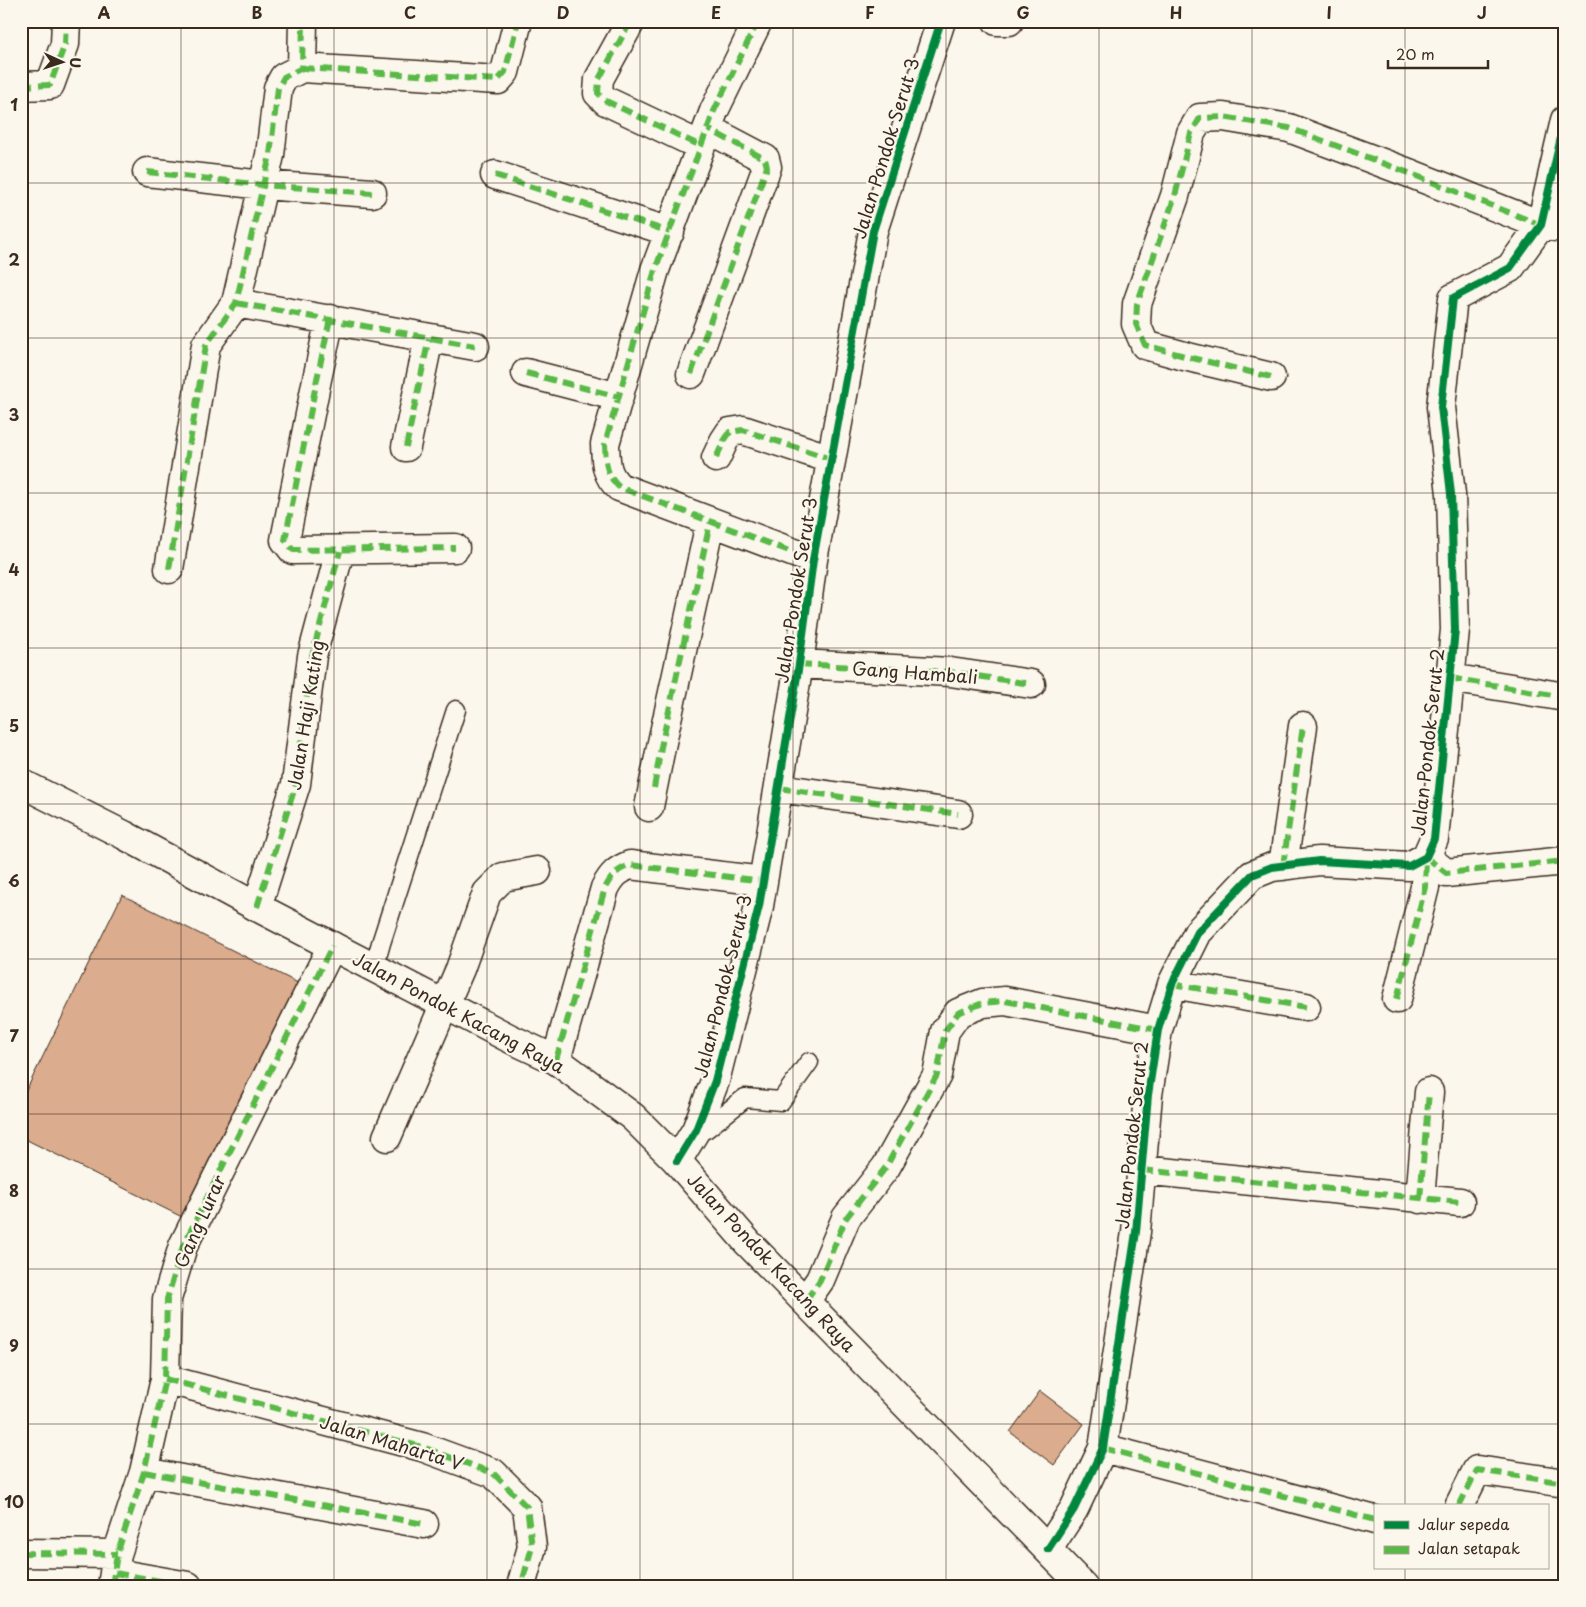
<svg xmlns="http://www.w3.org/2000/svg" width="1586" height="1607" font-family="'Playpen Sans',sans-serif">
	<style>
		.building { fill: #dbac8d; stroke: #3b2a1e }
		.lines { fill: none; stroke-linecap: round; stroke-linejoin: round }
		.lane-casing { stroke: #3b2a1e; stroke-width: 21 }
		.street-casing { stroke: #3b2a1e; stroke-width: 31 }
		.secondary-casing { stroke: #3b2a1e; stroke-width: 31 }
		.lane { stroke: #fbf7ec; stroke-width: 18 }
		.street { stroke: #fbf7ec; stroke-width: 28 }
		.secondary { stroke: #fbf7ec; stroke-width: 28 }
		.quiet { stroke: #58b947; stroke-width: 6; stroke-dasharray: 12 6; stroke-linecap: butt }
		.cycleway-casing { stroke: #fbf7ec; stroke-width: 11 }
		.cycleway { stroke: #00873e; stroke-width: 8 }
		.grid { fill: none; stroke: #3b2a1e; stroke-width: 1; stroke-opacity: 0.55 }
		.labels { text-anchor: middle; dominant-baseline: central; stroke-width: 4.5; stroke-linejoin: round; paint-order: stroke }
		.street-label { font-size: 18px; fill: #3b2a1e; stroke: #fbf7ec }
		.neatline { fill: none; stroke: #3b2a1e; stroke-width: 2 }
		.grid-label { font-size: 16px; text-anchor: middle; font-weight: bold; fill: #3b2a1e }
	</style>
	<rect width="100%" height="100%" fill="#fbf7ec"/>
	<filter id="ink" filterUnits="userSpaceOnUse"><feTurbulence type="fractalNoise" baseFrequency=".02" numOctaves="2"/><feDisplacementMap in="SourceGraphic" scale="10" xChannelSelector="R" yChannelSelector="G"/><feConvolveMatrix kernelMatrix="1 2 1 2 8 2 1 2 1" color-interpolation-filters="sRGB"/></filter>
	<g filter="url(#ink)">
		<!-- building -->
		<path class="building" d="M122 895 306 987 190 1221 21 1137V1101Z
			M1040 1391 1084 1424 1054 1465 1010 1432Z"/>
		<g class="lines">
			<defs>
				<path id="lane" d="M374 968 381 943 456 710
					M696 1130 706 1129 745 1098 781 1101 809 1062"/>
				<path id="street" d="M631 21 599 79 598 93 606 101 701 146
					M758 21 714 111 655 270 605 444C606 462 605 474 619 487L813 560
					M997 21H1009
					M302 68 498 80 505 72 518 21
					M21 86 50 85 65 44 66 21
					M147 172 263 185 372 193
					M495 175 670 232
					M236 303 475 346
					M330 319 317 379 285 540 293 550 455 548
					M526 373 619 397
					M691 374 767 167 765 159 708 129
					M1271 377 1188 357 1145 345 1136 324 1137 304 1175 196 1191 133 1200 118 1223 117 1289 128 1409 173 1541 225 1565 228
					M406 447 429 338
					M716 458 724 441 730 432 743 430 831 459
					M169 569 206 345 236 303 270 155 278 88 284 77 302 68 303 21
					M799 664 950 672 1031 684
					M1450 678 1565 697
					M779 788 958 814
					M649 807 661 747 710 523
					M1426 857 1446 873 1565 861
					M1283 866 1303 726
					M257 907 296 784 312 656 340 551
					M1172 984 1306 1007
					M1397 999 1425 887 1426 857
					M556 1060 605 888C612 875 617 870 630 865L763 881
					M387 1137 460 969 487 893 503 877 537 871
					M677 1161 696 1130 715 1081 759 906 799 664 813 560 873 231 941 21
					M1142 1170 1460 1202
					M1420 1199 1429 1092
					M806 1300 820 1280 846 1218 886 1167 937 1075 945 1031 958 1013 983 1003 1005 1001 1158 1030
					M165 1379 422 1447 493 1473 527 1507 532 1547 521 1586
					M1103 1448 1375 1520
					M144 1472 424 1524
					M1459 1506 1477 1470 1565 1483
					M1048 1549 1074 1509 1103 1448 1136 1232 1148 1095 1158 1030 1172 984 1198 932 1252 875 1272 867 1319 861 1409 866 1426 857 1434 839 1455 630 1451 494 1441 407 1453 298 1510 268 1541 225 1565 120
					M21 1553 117 1554
					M115 1573 188 1586
					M112 1586 117 1554 144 1472 165 1379 167 1299 183 1246 332 946"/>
				<path id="secondary" d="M21 783 124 835 257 907 509 1038 556 1060 633 1117 677 1161 748 1243 1083 1586"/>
			</defs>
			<!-- lane casing -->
			<use href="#lane" class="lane-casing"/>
			<!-- street casing -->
			<use href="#street" class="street-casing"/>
			<!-- secondary casing -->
			<use href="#secondary" class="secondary-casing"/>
			<!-- lane -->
			<use href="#lane" class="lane"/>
			<!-- street -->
			<use href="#street" class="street"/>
			<!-- secondary -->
			<use href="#secondary" class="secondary"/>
			<!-- quiet -->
			<path class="quiet" d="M631 21 599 79 598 93 606 101 701 146
				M758 21 714 111 655 270 605 444C606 462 605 474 619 487L813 560
				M997 21H1009
				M302 68 498 80 505 72 518 21
				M21 86 50 85 65 44 66 21
				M147 172 263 185 372 193
				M495 175 670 232
				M236 303 475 346
				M330 319 317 379 285 540 293 550 455 548
				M526 373 619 397
				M691 374 767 167 765 159 708 129
				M1271 377 1188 357 1145 345 1136 324 1137 304 1175 196 1191 133 1200 118 1223 117 1289 128 1409 173 1541 225
				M406 447 429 338
				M716 458 724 441 730 432 743 430 831 459
				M169 569 206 345 236 303 270 155 278 88 284 77 302 68 303 21
				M799 664 950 672 1031 684
				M1450 678 1565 697
				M654 788 661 747 710 523
				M779 788 958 814
				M1426 857 1446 873 1565 861
				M1283 866 1303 726
				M257 907 296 784 312 656 340 551
				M1172 984 1306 1007
				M1397 999 1425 887 1426 857
				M556 1060 605 888C612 875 617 870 630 865L763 881
				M1142 1170 1460 1202
				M1420 1199 1429 1092
				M806 1300 820 1280 846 1218 886 1167 937 1075 945 1031 958 1013 983 1003 1005 1001 1158 1030
				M165 1379 422 1447 493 1473 527 1507 532 1547 521 1586
				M1103 1448 1375 1520
				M144 1472 424 1524
				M1459 1506 1477 1470 1565 1483
				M21 1553 117 1554
				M115 1573 188 1586
				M112 1586 117 1554 144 1472 165 1379 167 1299 183 1246 332 946"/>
			<defs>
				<path id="cycleway" d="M677 1161 696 1130 715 1081 759 906 799 664 813 560 873 231 941 21
					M1048 1549 1074 1509 1103 1448 1136 1232 1148 1095 1158 1030 1172 984 1198 932 1252 875 1272 867 1319 861 1409 866 1426 857 1434 839 1455 630 1451 494 1441 407 1453 298 1510 268 1541 225 1565 120"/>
			</defs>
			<!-- cycleway casing -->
			<use href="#cycleway" class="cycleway-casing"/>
			<!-- cycleway -->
			<use href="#cycleway" class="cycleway"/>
		</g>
	</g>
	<!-- grid -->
	<path class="grid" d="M181 21V1586M334 21V1586M487 21V1586M640 21V1586M793 21V1586M946 21V1586M1099 21V1586M1252 21V1586M1405 21V1506M21 183H1565M21 338H1565M21 493H1565M21 648H1565M21 804H1565M21 959H1565M21 1114H1565M21 1269H1565M21 1424H1565M1405 1568V1586"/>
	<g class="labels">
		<!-- street labels -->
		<g class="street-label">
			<text transform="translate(885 148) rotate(-73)">Jalan Pondok Serut 3</text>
			<text transform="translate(795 590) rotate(-81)">Jalan Pondok Serut 3</text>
			<text transform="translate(915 672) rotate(4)">Gang Hambali</text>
			<text transform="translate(305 715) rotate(-81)">Jalan Haji Kating</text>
			<text transform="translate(1427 742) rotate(-84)">Jalan Pondok Serut 2</text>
			<text transform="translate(722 986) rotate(-76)">Jalan Pondok Serut 3</text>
			<text transform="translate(459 1012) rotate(28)">Jalan Pondok Kacang Raya</text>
			<text transform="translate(1131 1135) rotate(-84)">Jalan Pondok Serut 2</text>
			<text transform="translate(199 1221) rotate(-66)">Gang Lurar</text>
			<text transform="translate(772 1262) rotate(47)">Jalan Pondok Kacang Raya</text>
			<text transform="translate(392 1442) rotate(17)">Jalan Maharta V</text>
		</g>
	</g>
	<!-- margin -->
	<rect width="1586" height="1607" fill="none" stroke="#fbf7ec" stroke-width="55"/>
	<!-- legend -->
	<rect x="1374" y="1504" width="175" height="65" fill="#fbf7ec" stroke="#aea59a"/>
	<rect x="1384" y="1521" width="25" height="8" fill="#00873e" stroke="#aea59a"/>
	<text x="1418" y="1530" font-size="15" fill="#3b2a1e">Jalur sepeda</text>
	<rect x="1384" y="1546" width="25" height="8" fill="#58b947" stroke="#aea59a"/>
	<text x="1418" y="1554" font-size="15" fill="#3b2a1e">Jalan setapak</text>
	<!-- north arrow -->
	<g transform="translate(62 62) rotate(93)" stroke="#fbf7ec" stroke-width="4" paint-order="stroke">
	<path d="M0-4L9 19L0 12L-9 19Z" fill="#3b2a1e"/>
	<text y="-8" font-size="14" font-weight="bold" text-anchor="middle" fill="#3b2a1e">U</text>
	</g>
	<!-- scale -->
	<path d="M1388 60v8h100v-8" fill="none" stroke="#3b2a1e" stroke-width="2.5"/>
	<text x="1396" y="60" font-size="15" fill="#3b2a1e" stroke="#fbf7ec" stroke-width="4" paint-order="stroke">20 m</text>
	<rect x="28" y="28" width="1530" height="1552" class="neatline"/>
	<g class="grid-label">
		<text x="104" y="19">A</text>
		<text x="257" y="19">B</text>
		<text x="410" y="19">C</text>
		<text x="563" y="19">D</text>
		<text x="716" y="19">E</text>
		<text x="870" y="19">F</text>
		<text x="1023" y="19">G</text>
		<text x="1176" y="19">H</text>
		<text x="1329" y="19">I</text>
		<text x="1482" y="19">J</text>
		<text x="14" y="111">1</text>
		<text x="14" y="266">2</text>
		<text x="14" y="421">3</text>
		<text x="14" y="576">4</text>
		<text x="14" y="732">5</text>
		<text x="14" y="887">6</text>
		<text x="14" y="1042">7</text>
		<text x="14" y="1197">8</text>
		<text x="14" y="1352">9</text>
		<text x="14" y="1508">10</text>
	</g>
</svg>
